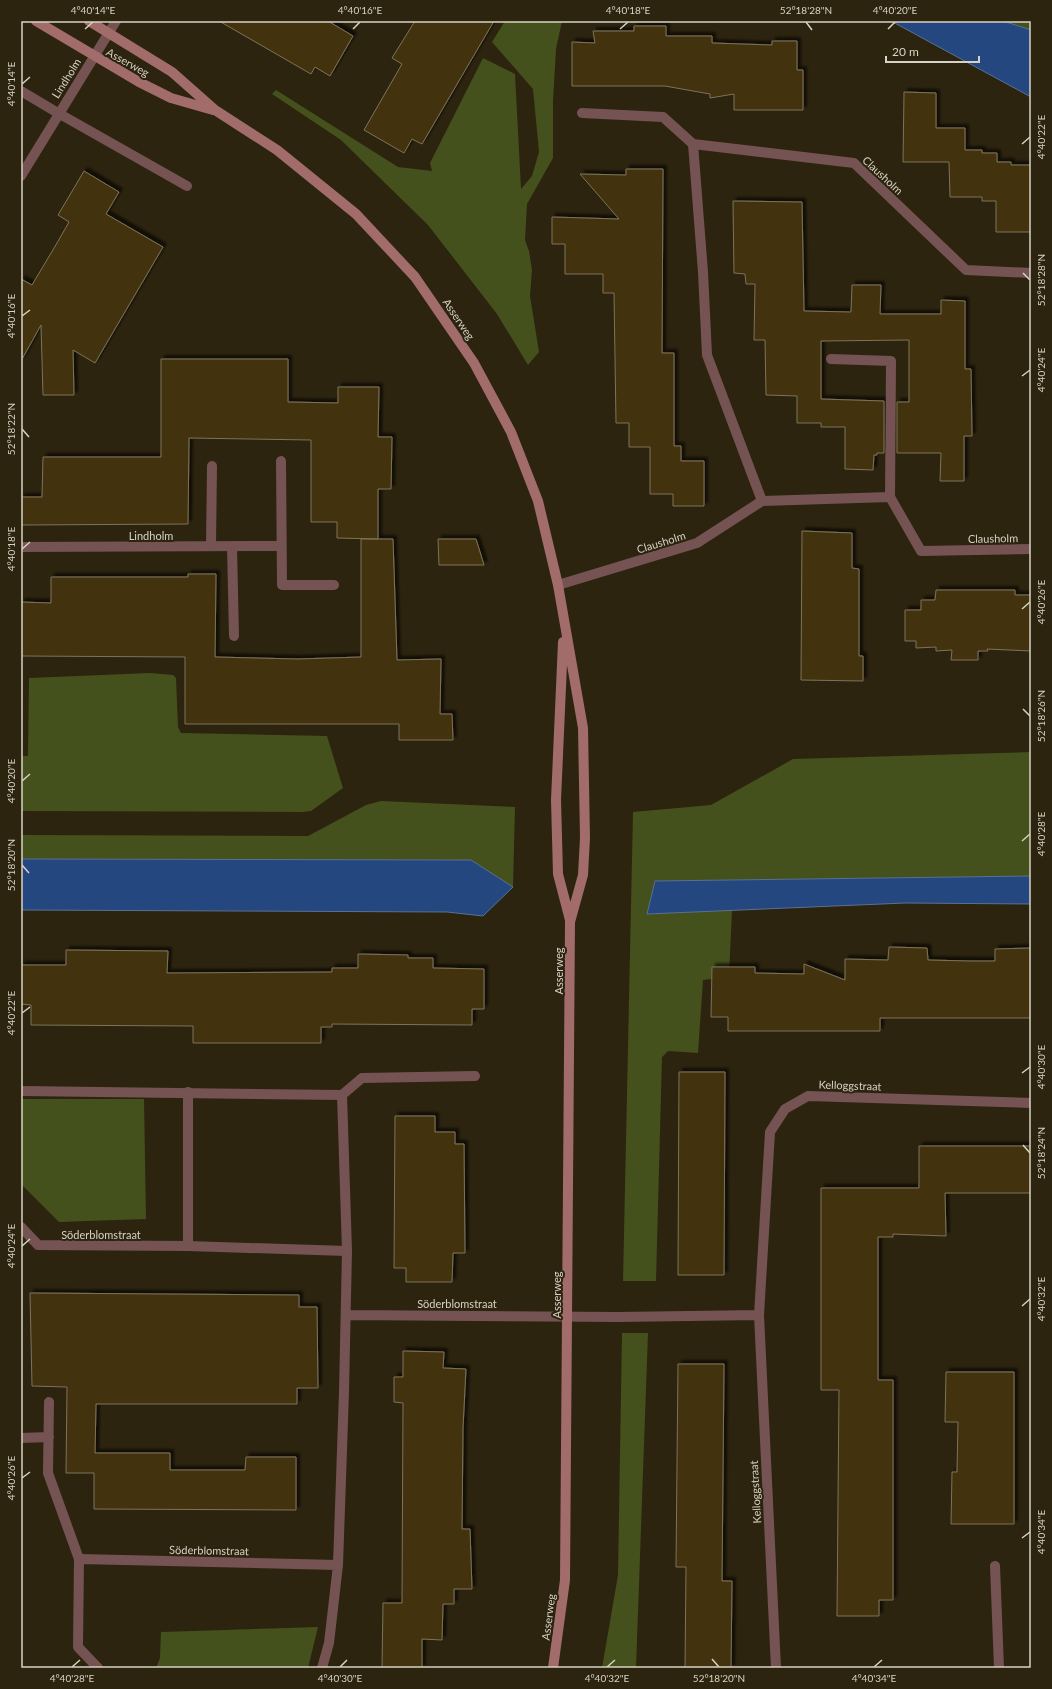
<svg xmlns="http://www.w3.org/2000/svg" width="1052" height="1689" font-family="Lato,sans-serif">
	<style>
		.green { fill: #44511c }
		.water { fill: #24477f; stroke: #5a7194 }
		.building { fill: #433308; stroke: #7d735c; filter: url(#shadow) }
		.lines { fill: none; stroke-linecap: round; stroke-linejoin: round }
		.lane { stroke: #755352; stroke-width: 10 }
		.street { stroke: #755352; stroke-width: 10 }
		.secondary { stroke: #a26c6b; stroke-width: 10 }
		.ticks { fill: none; stroke: #d7d2c5; stroke-width: 1.5 }
		.labels { text-anchor: middle; dominant-baseline: central; stroke-width: 4; stroke-linejoin: round; paint-order: stroke }
		.street-label { font-size: 11px; fill: #d7d2c5; stroke: #2c240f }
		.neatline { fill: none; stroke: #d7d2c5; stroke-width: 1.5 }
		.ticks-label { font-size: 10px; text-anchor: middle; fill: #d7d2c5 }
	</style>
	<defs>
		<filter id="shadow"><feDropShadow dx="3.5" dy="-3.5" stdDeviation="1" flood-color="#0009"/></filter>
	</defs>
	<rect width="100%" height="100%" fill="#2c240f"/>
	<!-- green -->
	<path class="green" d="M505 21H562L556 49 553 101V158L527 204 525 240 529 251 532 270 530 296 539 352 528 365 497 314 428 225 341 140 272 94 276 90 398 167 432 171 430 163 483 58 515 74 521 189 532 176 539 152 533 89 492 42Z
		M1003 21H1031V30Z
		M150 673 173 675 176 678 178 727 181 733 327 736 343 788 311 811 302 812 21 811V756H28L29 678Z
		M1031 752V876L655 881 647 914 732 910 729 977 703 980 698 1053 668 1051 662 1057 656 1281H623L633 812 711 805 793 759Z
		M381 801 515 807 513 887 471 860 21 859V835L308 836 366 805Z
		M21 1099H144L146 1219 59 1222 21 1184Z
		M622 1333H648L636 1668H602L618 1575Z
		M318 1627 308 1668H156L160 1658 161 1632Z"/>
	<!-- water -->
	<path class="water" d="M891 21H1003L1031 30V97Z
		M21 859 471 860 513 887 483 916 447 912 21 910Z
		M1031 876V904L905 903 647 914 655 881Z"/>
	<!-- building -->
	<path class="building" d="M219 21H328L353 36 330 76 315 67 311 74Z
		M415 21H494L422 144 412 139 404 153 364 130 402 64 392 58Z
		M634 26H666V36H712V43L772 45V41H797V70H803V110H734V94L710 98V94L665 86H572V42L595 43 593 31H634Z
		M904 92 936 93V128H965V150H982V153H997V162H1011V165H1031V232H996V201H982V197H950L949 162H903Z
		M626 169H663L662 353H674V446H681V461H704V506H673V494H650V447H629V423H616L614 293H603V274H565V244H552V217L619 219 580 174 626 175Z
		M84 171 119 192 106 214 163 247 95 363 73 350 74 395H43L41 325 21 361V279L32 285 57 243 69 222 58 215Z
		M733 201 802 202 804 311 851 312 852 285H881L880 314H941V300L965 301V369H971L972 436H964V481H940L941 453H897V402H909V340L821 341V399L884 401V453H877V455H874L873 470 845 469V427H821V423H797V396L766 395 765 340H754L755 284H746L745 274 734 273Z
		M161 359H288V402L338 403V387H379L378 437H392L391 489H378V539L337 538V522H311V440L189 438 188 524 21 525V497H42L43 457H161Z
		M802 531 852 533V568L859 569V656H863V681L801 680Z
		M361 539H393L397 660 441 659 440 714H452L453 740H399V724H185V657L21 656V602L51 603V577H188V574H216L215 657 297 659 361 657Z
		M438 539H476L484 565H439Z
		M936 590H1015V595H1031V651L987 649 988 651H978V660H951L952 650 936 651V647L916 648V641H905V610H921V600H935Z
		M889 947 927 948 928 960 970 961H995V949L1031 948V1018H880V1031H728V1017H711L712 967H755V973L804 974V964L845 980V959L888 960Z
		M66 950 168 951 167 973 332 972V968H358V954L408 955V958H433V968L484 969V1009H472V1025L332 1024V1027H321V1043H193V1026L31 1025V1005L21 1004V965H66Z
		M679 1072H725L724 1275H678Z
		M395 1116H435V1132H455V1144H464L465 1253H453L452 1282H406V1268H394Z
		M919 1146H1031V1193H945L946 1236 893 1234V1237H878V1380H893V1600H879V1616H837L839 1390H821V1188H919Z
		M30 1293 299 1295V1307H317L318 1388H297V1404H96L95 1453H170V1470H245L246 1457H296V1510L94 1509V1473H66L67 1387 32 1386Z
		M403 1351 444 1352 443 1368 466 1369 463 1428 462 1529H470L472 1589H454V1604H443L442 1640 422 1639V1668H382L383 1603H402L403 1403 394 1402V1377H403Z
		M678 1364H724L722 1581H732L731 1668H685L686 1567H676Z
		M946 1372H1014V1524H951L952 1472H957L958 1422H945Z"/>
	<g class="lines">
		<!-- lane -->
		<path class="lane" d="M58 113 187 186
			M281 461 282 585H334
			M211 546 212 466
			M232 546 234 636
			M342 1095 362 1078 475 1076
			M21 1227 38 1245 188 1246 347 1251
			M188 1246V1092
			M49 1402 48 1473 79 1559
			M21 1438 49 1437"/>
		<!-- street -->
		<path class="street" d="M21 91 58 113
			M582 113 663 117 693 144 703 272 707 355 762 501
			M693 144 854 163 966 270 1031 273
			M21 176 116 21
			M831 359 891 361 890 497
			M21 547 281 546
			M558 585 697 543 762 501 890 497 921 551 1031 549
			M21 1091 342 1095 347 1251 344 1392 338 1565 329 1643 322 1668
			M347 1315 618 1317 759 1315
			M995 1566 999 1668
			M98 1668 78 1647 79 1559 338 1565
			M776 1668 759 1315 770 1132 785 1109 808 1096 1031 1103"/>
		<!-- secondary -->
		<path class="secondary" d="M36 21 139 82 171 98 213 110
			M89 21 172 72 215 110 277 150 356 214 415 277 474 363 511 432 538 501 558 585 583 728 585 838 583 875 570 922 565 1580 553 1668
			M563 642 556 800 558 874 570 920"/>
	</g>
	<!-- ticks -->
	<path class="ticks" d="M806 22 812 30M85 29 93 22M353 29 360 22M620 29 628 22M888 29 895 22M22 84 30 77M1022 144 1030 137M1023 273 1030 280M22 316 30 310M1022 376 1030 370M22 429 29 437M22 549 30 542M1022 609 1030 602M1023 709 1030 716M22 781 30 774M1022 841 1030 834M22 865 29 873M22 1013 30 1007M1022 1073 1030 1067M1023 1145 1030 1153M22 1246 30 1239M1022 1306 1030 1299M22 1478 30 1472M1022 1538 1030 1532M712 1659 719 1667M72 1667 80 1660M340 1667 347 1660M607 1667 615 1660M874 1667 882 1660"/>
	<g class="labels">
		<!-- street labels -->
		<g class="street-label">
			<text transform="translate(128 62) rotate(29)">Asserweg</text>
			<text transform="translate(66 78) rotate(-58)">Lindholm</text>
			<text transform="translate(883 175) rotate(43)">Clausholm</text>
			<text transform="translate(459 319) rotate(56)">Asserweg</text>
			<text x="151" y="535">Lindholm</text>
			<text transform="translate(993 538) rotate(-1)">Clausholm</text>
			<text transform="translate(661 542) rotate(-17)">Clausholm</text>
			<text transform="translate(558 971) rotate(-90)">Asserweg</text>
			<text transform="translate(850 1085) rotate(2)">Kelloggstraat</text>
			<text x="101" y="1234">Söderblomstraat</text>
			<text transform="translate(556 1295) rotate(-90)">Asserweg</text>
			<text x="457" y="1303">Söderblomstraat</text>
			<text transform="translate(755 1492) rotate(-93)">Kelloggstraat</text>
			<text transform="translate(209 1550) rotate(1)">Söderblomstraat</text>
			<text transform="translate(548 1617) rotate(-83)">Asserweg</text>
		</g>
	</g>
	<!-- border -->
	<rect width="1052" height="1689" fill="none" stroke="#2c240f" stroke-width="44"/>
	<!-- scale -->
	<path d="M886 56v6h93v-6" fill="none" stroke="#d7d2c5" stroke-width="2"/>
	<text x="892" y="56" font-size="12" fill="#d7d2c5" stroke="#2c240f" stroke-width="3" paint-order="stroke">20 m</text>
	<rect x="22" y="22" width="1008" height="1645" class="neatline"/>
	<g class="ticks-label">
		<text x="93" y="14">4°40'14"E</text>
		<text x="360" y="14">4°40'16"E</text>
		<text x="628" y="14">4°40'18"E</text>
		<text x="806" y="14">52°18'28"N</text>
		<text x="895" y="14">4°40'20"E</text>
		<text transform="translate(11 84) rotate(-90)" y="4">4°40'14"E</text>
		<text transform="translate(1041 137) rotate(-90)" y="4">4°40'22"E</text>
		<text transform="translate(1041 280) rotate(-90)" y="4">52°18'28"N</text>
		<text transform="translate(11 316) rotate(-90)" y="4">4°40'16"E</text>
		<text transform="translate(1041 370) rotate(-90)" y="4">4°40'24"E</text>
		<text transform="translate(11 429) rotate(-90)" y="4">52°18'22"N</text>
		<text transform="translate(11 549) rotate(-90)" y="4">4°40'18"E</text>
		<text transform="translate(1041 602) rotate(-90)" y="4">4°40'26"E</text>
		<text transform="translate(1041 716) rotate(-90)" y="4">52°18'26"N</text>
		<text transform="translate(11 781) rotate(-90)" y="4">4°40'20"E</text>
		<text transform="translate(1041 834) rotate(-90)" y="4">4°40'28"E</text>
		<text transform="translate(11 865) rotate(-90)" y="4">52°18'20"N</text>
		<text transform="translate(11 1013) rotate(-90)" y="4">4°40'22"E</text>
		<text transform="translate(1041 1067) rotate(-90)" y="4">4°40'30"E</text>
		<text transform="translate(1041 1153) rotate(-90)" y="4">52°18'24"N</text>
		<text transform="translate(11 1246) rotate(-90)" y="4">4°40'24"E</text>
		<text transform="translate(1041 1299) rotate(-90)" y="4">4°40'32"E</text>
		<text transform="translate(11 1478) rotate(-90)" y="4">4°40'26"E</text>
		<text transform="translate(1041 1532) rotate(-90)" y="4">4°40'34"E</text>
		<text x="72" y="1682">4°40'28"E</text>
		<text x="340" y="1682">4°40'30"E</text>
		<text x="607" y="1682">4°40'32"E</text>
		<text x="719" y="1682">52°18'20"N</text>
		<text x="874" y="1682">4°40'34"E</text>
	</g>
</svg>
